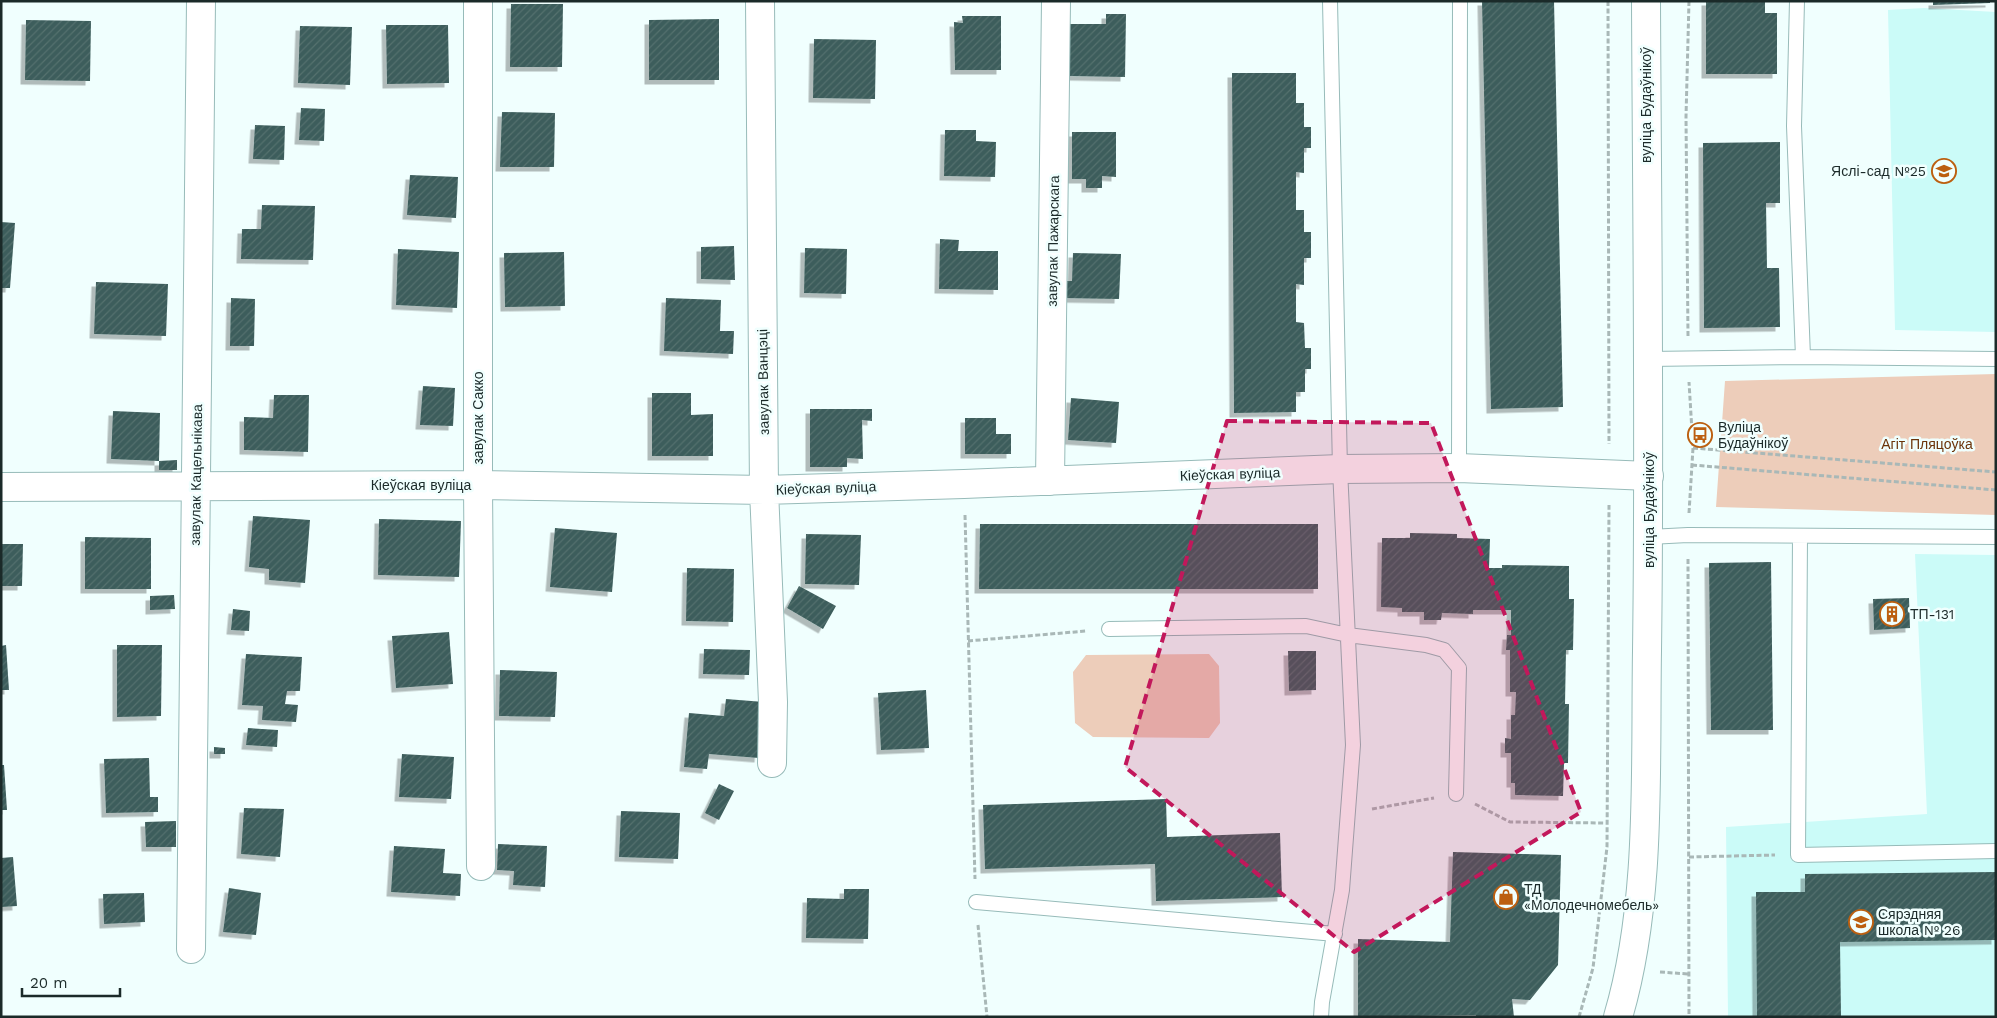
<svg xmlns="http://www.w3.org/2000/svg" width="1997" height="1018" font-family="'Work Sans',sans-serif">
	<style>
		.built { fill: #cbfbf8 }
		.green { fill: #edcdba }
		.building { fill: url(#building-hatch); filter: url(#shadow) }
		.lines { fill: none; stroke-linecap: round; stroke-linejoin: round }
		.service-casing { stroke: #97bbb9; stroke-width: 16 }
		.minor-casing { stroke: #97bbb9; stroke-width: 30 }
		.secondary-casing { stroke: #97bbb9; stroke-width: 30 }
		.path { stroke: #a9b8b7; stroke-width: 3; stroke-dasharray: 5 2.5; stroke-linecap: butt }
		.service { stroke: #fff; stroke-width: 14 }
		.minor { stroke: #fff; stroke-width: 28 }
		.secondary { stroke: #fff; stroke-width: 28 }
		.marked { fill: #c2185b; fill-opacity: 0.2; stroke: #c2185b; stroke-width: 4; stroke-dasharray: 10 6; stroke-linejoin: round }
		.labels { text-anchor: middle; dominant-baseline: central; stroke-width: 5; stroke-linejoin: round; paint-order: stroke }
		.street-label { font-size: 14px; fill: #1b2a29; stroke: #f0fffe }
		.poi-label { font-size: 14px; fill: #1b2a29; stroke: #f0fffe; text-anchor: start }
		.park-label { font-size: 14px; fill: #6b3409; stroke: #f0fffe }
	</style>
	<defs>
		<pattern id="building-hatch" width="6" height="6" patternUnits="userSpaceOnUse" patternTransform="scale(1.25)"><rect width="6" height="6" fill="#3c5d5b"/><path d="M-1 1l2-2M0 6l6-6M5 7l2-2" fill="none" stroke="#55716f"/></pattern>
		<filter id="shadow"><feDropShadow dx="-4.5" dy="4.5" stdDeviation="0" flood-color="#0004"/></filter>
	</defs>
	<rect width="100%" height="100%" fill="#f0fffe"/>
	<!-- built -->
	<path class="built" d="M1924 8 1996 12V332L1895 330 1888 10Z
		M1915 554 1996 555V1017H1728L1726 827 1927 814Z"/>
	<!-- green -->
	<path class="green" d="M1996 374V515L1716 507 1725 381Z
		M1209 654 1219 666 1220 723 1209 738 1093 737 1075 723 1073 672 1086 655Z"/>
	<!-- building -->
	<path class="building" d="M1482 1H1554L1563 407 1491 409Z
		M1706 1H1765V13H1777V74H1706Z
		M1933 1H1990V3L1933 5Z
		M511 4H563L562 67H510Z
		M1106 14H1126L1125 77 1070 76V24H1106Z
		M962 16H1001V70H955L954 22 963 23Z
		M719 19V80H649V20Z
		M26 20 91 21 90 81 25 80Z
		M386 25H448L449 83 387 84Z
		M300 26 352 27 350 85 298 83Z
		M814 39 876 40 875 99 813 98Z
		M1232 73H1296V103H1304V127H1311V148H1304V173L1296 172V210H1304V232H1311V258H1304V285L1296 284V322L1304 323 1305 348H1311V369H1305V392H1296V412L1234 413Z
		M301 108 325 109 324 141 299 140Z
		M502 112 555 113 554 167H500Z
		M255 125 285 126 284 160 253 159Z
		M945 130H976V141L996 142 995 177 944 176Z
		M1072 132H1116V177L1102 176V188H1086V179H1072Z
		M1780 142V203H1766L1767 268H1779L1780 327 1704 328 1703 143Z
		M410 175 458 177 456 218 407 215Z
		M262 205 315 206 313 260 241 259 242 229H261Z
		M1 222 15 223 10 288H1Z
		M940 239 959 240 958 251H998V290L939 289Z
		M734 246 735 280 701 279V247Z
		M805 248 847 249 846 294 804 293Z
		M398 249 459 252 457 308 396 305Z
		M564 252 565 306 505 307 504 253Z
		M1073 253 1121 254 1119 299 1061 298V281H1072Z
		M96 282 168 284 166 336 94 334Z
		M231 298 255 299 254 346H230Z
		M666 298 721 300 720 331H734L733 354 664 351Z
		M423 386 455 388 453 426 420 425Z
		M652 393H691V415L713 414V456H652Z
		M274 395H309L308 452 244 450V417L273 418Z
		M1071 398 1119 402 1116 443 1068 440Z
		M810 409H872V421L862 420 863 459 847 458V467H810Z
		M113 411 160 413 159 461 111 459Z
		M965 418H996V434H1011V454H965Z
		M177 460V470H159V461Z
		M253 516 310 520 305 583 269 580V569L249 567Z
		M379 519 461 521 459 577 378 575Z
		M980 524H1318V589H979Z
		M555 528 617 533 612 592 550 587Z
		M1410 533 1457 534V538L1490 539 1489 568H1502V565L1569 566V599H1574L1573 650H1566L1565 704H1569L1568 763H1564L1563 796 1515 795V783H1511V753H1505V738L1511 739V715H1515L1516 692H1510V650H1506L1507 635H1511V610H1473V614L1442 613 1441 620H1424V612H1402V608L1381 607 1382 538H1410Z
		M806 534 861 535 859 585 805 584Z
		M85 537 151 538V589H85Z
		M1 544H23L22 586H1Z
		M1771 562 1773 730H1711L1709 563Z
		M687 568 734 569 733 622 686 621Z
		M799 586 836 606 823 629 787 608Z
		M174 595 175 609 150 610V596Z
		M1909 598 1910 628 1874 630 1873 599Z
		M233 609 250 611 249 631 231 630Z
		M449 632 453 684 396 688 392 636Z
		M6 645 9 690H1V646Z
		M117 645H162L161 716 117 717Z
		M704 649 750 650 749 675 703 674Z
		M1288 651H1316V690L1289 691Z
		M246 654 302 657 300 691H287L285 704 298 705 296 722 262 720 263 706 242 705Z
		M500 670 557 672 555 717 499 716Z
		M926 690 929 748 881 750 878 693Z
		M726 699 764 702 759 758 709 754 707 769 684 767 689 713 724 716Z
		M248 728 278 730 277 747 246 745Z
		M214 747 225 748V754H214Z
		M402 754 454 757 451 799 399 797Z
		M149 758 150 797H158V812L106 813 104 759Z
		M1 765H4L7 810H1Z
		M719 784 734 791 719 820 705 813Z
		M1166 799 1167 837 1280 833 1282 897 1156 901 1155 864 985 869 983 805Z
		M244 808 284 809 280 857 241 854Z
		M621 811 680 813 678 859 619 857Z
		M176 821V847H146L145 822Z
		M498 844 547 846 545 887 513 885 514 871 497 870Z
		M394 846 445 849 443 873 461 874 460 896 391 892Z
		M1453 852 1561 855 1558 965 1530 1000 1512 999 1514 1017H1476V1015L1358 1017V939L1450 942Z
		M13 857 17 906 1 907V858Z
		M1996 872V940L1840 942 1841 1017H1757L1756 892H1805V874Z
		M229 888 261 893 256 935 223 932Z
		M844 889H869L868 939 806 938 807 898 844 899Z
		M144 893 145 922 104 924 103 894Z"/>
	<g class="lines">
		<defs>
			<path id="service" d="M1797 1 1794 126 1803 357
				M1648 359 1803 357 1996 359
				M1459 468 1460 1
				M1800 536 1798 855 1996 851
				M1649 537 1688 535 1996 537
				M1109 629 1306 626 1348 635 1426 645 1444 650 1459 668 1456 794
				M976 902 1335 934
				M1321 1017 1322 1002 1342 890 1353 745 1340 469 1330 1"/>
			<path id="minor" d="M478 1V485L481 866
				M760 1 764 490 773 702 772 763
				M1050 481 1056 1
				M1 487 478 485 764 490 964 484 1340 469 1459 468 1649 476
				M191 949 201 1"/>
			<path id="secondary" d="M1618 1017C1652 902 1645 770 1647 651 1650 434 1647 218 1646 1"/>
		</defs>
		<!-- service casing -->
		<use href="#service" class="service-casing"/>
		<!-- minor casing -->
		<use href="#minor" class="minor-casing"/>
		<!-- secondary casing -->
		<use href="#secondary" class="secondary-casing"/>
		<!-- path -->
		<path class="path" d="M1608 1 1609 444
			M1688 336 1686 117 1689 1
			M1693 448 1996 472
			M1692 465 1996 490
			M1689 513 1693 448 1689 382
			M965 515 975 879
			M1688 559 1689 1017
			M968 641 1086 631
			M1475 804 1510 822 1607 823
			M1372 809 1434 798
			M1689 857 1775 855
			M978 925 987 1017
			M1660 972 1688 974
			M1579 1017 1593 968 1607 847 1609 505"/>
		<!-- service -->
		<use href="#service" class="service"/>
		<!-- minor -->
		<use href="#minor" class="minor"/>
		<!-- secondary -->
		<use href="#secondary" class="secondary"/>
	</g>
	<!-- marked area -->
	<path class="marked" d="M1227 421 1431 423 1581 812 1354 952 1125 767Z"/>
	<!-- icons -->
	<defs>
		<symbol id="school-ring" viewBox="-11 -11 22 22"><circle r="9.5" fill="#f0fffe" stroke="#bc5f10" stroke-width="1.5"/><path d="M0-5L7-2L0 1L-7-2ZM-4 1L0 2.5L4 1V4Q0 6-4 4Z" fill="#bc5f10"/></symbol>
		<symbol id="bus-ring" viewBox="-11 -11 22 22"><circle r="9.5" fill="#f0fffe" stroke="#bc5f10" stroke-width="1.5"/><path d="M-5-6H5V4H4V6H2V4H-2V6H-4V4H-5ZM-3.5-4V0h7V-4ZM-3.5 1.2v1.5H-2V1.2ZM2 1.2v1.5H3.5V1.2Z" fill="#bc5f10"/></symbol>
		<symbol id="building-ring" viewBox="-11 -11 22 22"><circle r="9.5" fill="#f0fffe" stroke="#bc5f10" stroke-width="1.5"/><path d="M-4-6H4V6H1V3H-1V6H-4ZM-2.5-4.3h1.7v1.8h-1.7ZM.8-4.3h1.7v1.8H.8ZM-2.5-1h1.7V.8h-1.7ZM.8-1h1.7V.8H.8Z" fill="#bc5f10"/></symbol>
		<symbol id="shop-ring" viewBox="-11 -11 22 22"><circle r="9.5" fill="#f0fffe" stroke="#bc5f10" stroke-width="1.5"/><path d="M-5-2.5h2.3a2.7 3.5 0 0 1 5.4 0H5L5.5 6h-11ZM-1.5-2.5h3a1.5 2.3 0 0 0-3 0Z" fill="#bc5f10"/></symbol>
	</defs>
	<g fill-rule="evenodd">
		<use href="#school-ring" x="1930" y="157" width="28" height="28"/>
		<use href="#bus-ring" x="1686" y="421" width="28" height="28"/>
		<use href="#building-ring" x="1878" y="600" width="28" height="28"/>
		<use href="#shop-ring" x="1492" y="883" width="28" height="28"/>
		<use href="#school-ring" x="1847" y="908" width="28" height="28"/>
	</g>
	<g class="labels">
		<!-- street labels -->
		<g class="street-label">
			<text transform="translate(1646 105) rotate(-90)">вуліца Будаўнікоў</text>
			<text transform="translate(1053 241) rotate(-89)">завулак Пажарскага</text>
			<text transform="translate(763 382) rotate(-91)">завулак Ванцэці</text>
			<text transform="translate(478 418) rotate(-90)">завулак Сакко</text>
			<text transform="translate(1230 474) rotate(-2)">Кіеўская вуліца</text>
			<text transform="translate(196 475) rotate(-89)">завулак Кацельнікава</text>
			<text x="421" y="485">Кіеўская вуліца</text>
			<text transform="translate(826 488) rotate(-2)">Кіеўская вуліца</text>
			<text transform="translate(1649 510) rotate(-90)">вуліца Будаўнікоў</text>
		</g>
		<!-- poi labels -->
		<g class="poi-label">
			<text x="1926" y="171" text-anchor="end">Яслі-сад №25</text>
			<text x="1718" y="427">Вуліца<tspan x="1718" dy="16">Будаўнікоў</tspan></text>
			<text x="1910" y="614">ТП-131</text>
			<text x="1524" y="889">ТД<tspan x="1524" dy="16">«Молодечномебель»</tspan></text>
			<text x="1878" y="914">Сярэдняя<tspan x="1878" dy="16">школа № 26</tspan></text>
		</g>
		<!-- park labels -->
		<g class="park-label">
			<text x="1927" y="444">Агіт Пляцоўка</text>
		</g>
	</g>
	<!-- border -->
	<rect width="1997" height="1018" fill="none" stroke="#1b2a29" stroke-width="5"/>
	<!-- scale -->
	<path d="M22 988v8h98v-8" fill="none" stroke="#1b2a29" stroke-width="2.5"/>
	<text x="30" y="988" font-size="15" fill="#1b2a29" stroke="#f0fffe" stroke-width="4" paint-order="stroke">20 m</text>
</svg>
